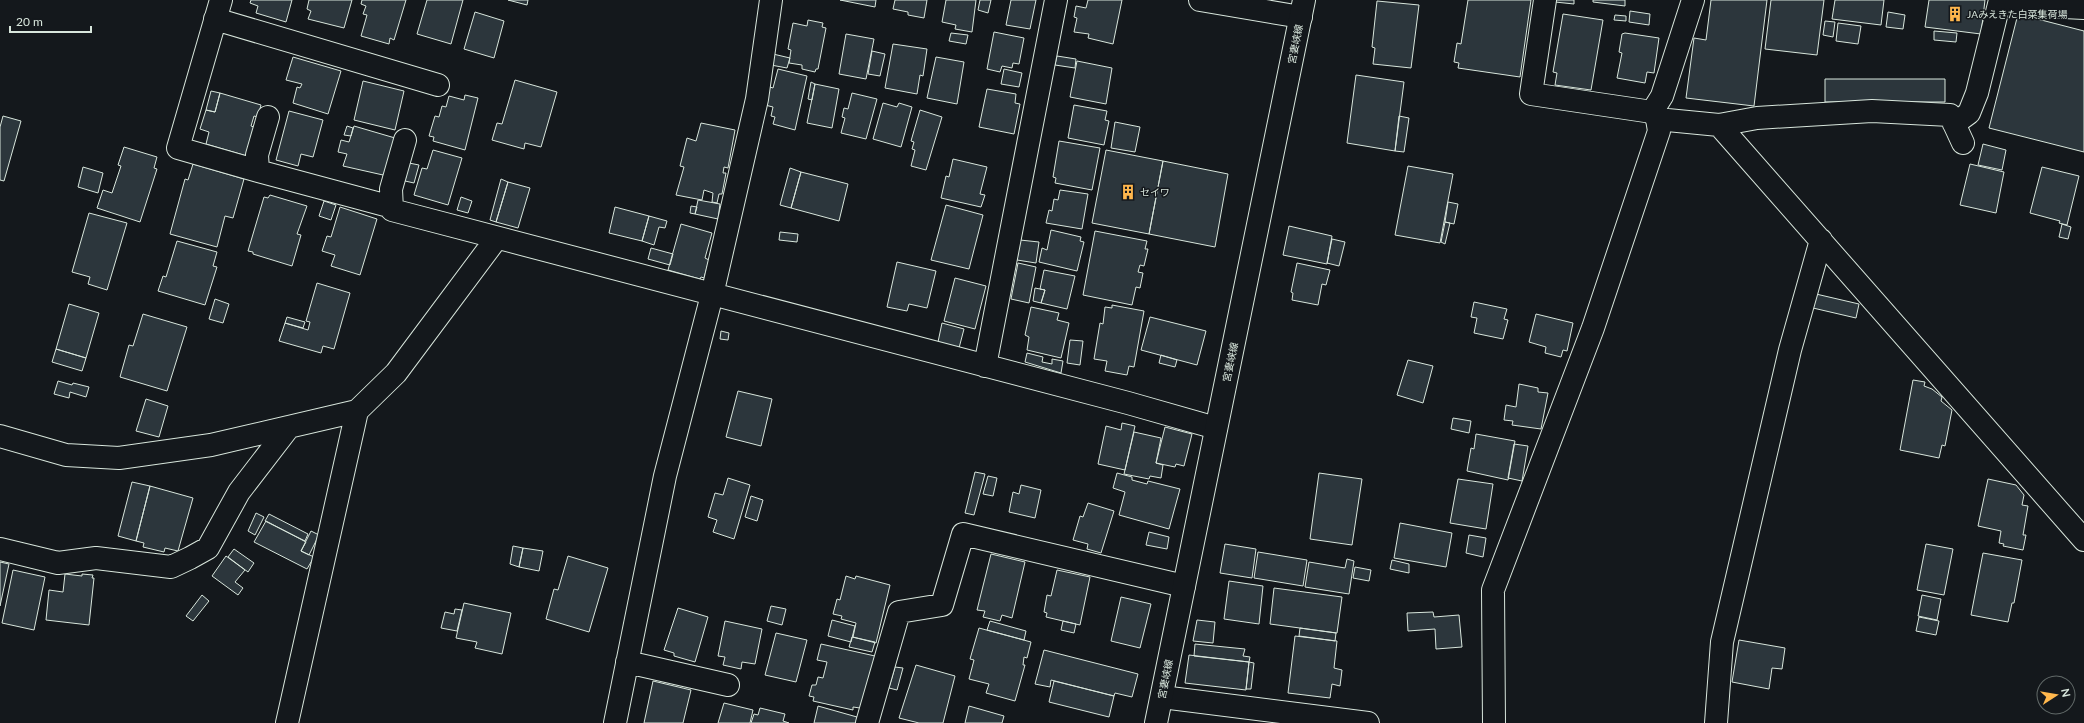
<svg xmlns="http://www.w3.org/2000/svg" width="2084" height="723" font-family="Lato,'Noto Sans JP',sans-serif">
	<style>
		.building { fill: #2c363c; stroke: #d8e6dc }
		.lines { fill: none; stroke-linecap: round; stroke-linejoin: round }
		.minor-casing { stroke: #d8e6dc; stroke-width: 24 }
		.major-casing { stroke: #d8e6dc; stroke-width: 24 }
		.minor { stroke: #14181c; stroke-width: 22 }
		.major { stroke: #14181c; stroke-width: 22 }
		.labels { text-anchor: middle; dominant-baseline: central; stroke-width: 3; stroke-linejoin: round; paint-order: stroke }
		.poi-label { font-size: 10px; fill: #d8e6dc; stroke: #14181c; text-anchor: start }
		.street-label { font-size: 10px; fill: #d8e6dc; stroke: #14181c }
	</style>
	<rect width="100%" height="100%" fill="#14181c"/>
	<!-- building -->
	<path class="building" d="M251 0H292L286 22 256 13 258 6 250 3Z
		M309 0H352L344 28 308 19 311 11 307 9Z
		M362 0H406L394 40 390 38 389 44 361 36 367 15 363 14 366 6 361 4Z
		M427 0H463L451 44 417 34Z
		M508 0H528L527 5Z
		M840 0H876L875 7Z
		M895 0H927L924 18 908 15V12L893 9Z
		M946 0H976L972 32 955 29 956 25 942 22Z
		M980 0H991L988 13 978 10Z
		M1011 0H1036L1030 29 1006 25Z
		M1088 0H1122L1113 44 1088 38 1089 34 1074 32 1077 18 1074 17 1076 6 1086 8Z
		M1468 0H1531L1520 77 1458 68 1459 63 1454 62 1457 43 1461 44Z
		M1555 0H1574V4L1555 2Z
		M1593 0H1625V6L1593 2Z
		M1711 0H1767L1754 106 1686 98 1694 38 1706 40Z
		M1771 0H1824L1817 55 1765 49Z
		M1835 0H1884L1881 25 1832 19Z
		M1929 0H1985L1981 34 1925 27Z
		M1377 1 1419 5 1411 68 1373 64 1375 48 1372 47Z
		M1630 11 1650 14 1649 25 1629 22Z
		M475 12 504 21 494 58 464 49Z
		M1888 12 1905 15 1903 29 1886 27Z
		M1563 14 1603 20 1591 90 1555 85 1557 73 1553 72Z
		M2018 14 2084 31V152L1989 128Z
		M1615 15 1626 16V21L1614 20Z
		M808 20 823 23 822 27 826 28 818 69H816L815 72 802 69V65L789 63 791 50 788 49 793 23 807 26Z
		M1825 21 1835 22 1833 37 1823 35Z
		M1838 23 1861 26 1858 44 1836 41Z
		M1934 31 1957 33 1956 42 1934 40Z
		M994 32 1024 38 1019 64 1013 63 1012 68 1002 66 1000 72 987 69Z
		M951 33 968 35 966 44 949 41Z
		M1625 33 1659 38 1654 73 1647 72 1645 83 1617 78 1622 53 1619 52 1622 34Z
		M846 34 874 39 866 79 839 74Z
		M893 44 927 49 923 76 920 75 917 94 885 88Z
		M872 51 885 54 880 76 868 74Z
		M773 54 790 58 787 68 771 65Z
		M1057 56 1076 59 1075 68 1055 65Z
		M293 57 341 71 328 114 293 103 297 87 300 88 302 84 286 80Z
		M936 57 964 62 957 104 927 98Z
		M1077 61 1112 68 1106 104 1070 97Z
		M778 69 807 76 795 130 773 124 775 117 771 116 773 107 765 105 770 87 773 88Z
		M1004 69 1022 73 1019 87 1001 84Z
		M1356 75 1404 82 1395 151 1347 143Z
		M1825 79H1945V102H1825Z
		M515 80 557 92 541 147 525 143 524 149 492 140 497 123 502 124Z
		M363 81 404 91 395 130 354 120Z
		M811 82 815 84 812 100 808 99Z
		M815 84 839 89 832 128 807 123Z
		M987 89 1016 94 1015 103 1020 104 1014 134 979 127Z
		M211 91 220 93 215 112 206 110Z
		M220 93 261 105 258 117 254 116 251 126 254 127 247 156 206 144 209 132 200 129 206 110 215 112Z
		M852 93 877 99 866 139 841 133 845 118 842 117 844 108 848 109Z
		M465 95 478 98 465 150 433 141 434 137 429 136 435 116 439 117 442 106 446 107 449 96 464 100Z
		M883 103 897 107 899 103 912 107 901 147 873 139Z
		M1074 105 1107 111 1105 120 1109 121 1104 145 1068 138Z
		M920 110 942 117 926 170 911 166 915 150 912 149 914 142 911 141Z
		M289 111 323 120 313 157 301 154 298 166 276 160Z
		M3 116 21 121 4 181 0 180V127Z
		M1399 116 1409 118 1404 152 1395 151Z
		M1115 122 1140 127 1135 152 1111 148Z
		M701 123 735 130 728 168 724 167 723 173H726L722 194H719L717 203 712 202 713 193 704 190 702 200 676 195 684 167 680 166 687 138 696 141Z
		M347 126 353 128 351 136 344 135Z
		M354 126 395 138 386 174 384 173 383 175 343 166 347 154 338 152 341 140 349 142Z
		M1059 141 1100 148 1092 190 1055 183 1056 178 1053 177Z
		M1983 144 2006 150 2002 170 1978 165Z
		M124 147 157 157 154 168 157 169 140 222 97 208 103 190 112 193 121 166 118 165Z
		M433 150 462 158 448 205 414 195 422 168 427 169Z
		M1106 150 1163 161 1149 234 1092 223Z
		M953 159 987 167 980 194 985 195 981 207 941 198 946 176 949 177Z
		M1163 161 1228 174 1215 247 1149 234Z
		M409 163 419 165 414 183 405 181Z
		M193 164 244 179 233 218 225 216 217 247 170 234 185 179 188 180Z
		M1970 164 2004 172 1996 213 1960 205Z
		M1408 166 1453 174 1440 243 1395 235Z
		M83 167 103 173 98 193 78 187Z
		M2042 167 2079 176 2067 225 2059 223 2060 221 2030 213Z
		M790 168 801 172 791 208 780 205Z
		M801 172 848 184 839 221 791 208Z
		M501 179 508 182 496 222 490 220Z
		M508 182 530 188 518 228 496 222Z
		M1060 190 1088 194 1082 229 1046 223 1049 210 1052 211 1054 199 1058 200Z
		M270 195 307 206 297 234 301 235 292 266 253 254V252L248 251 264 197 268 198Z
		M461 197 472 201 468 213 457 210Z
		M698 200 720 204 718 219 695 214Z
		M324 201 336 205 331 220 319 216Z
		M1448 202 1458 204 1454 224 1445 222Z
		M946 205 983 215 969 269 931 260Z
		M691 206 697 207 695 214 690 213Z
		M340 207 377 219 360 275 331 266 335 255 322 251 327 236 331 237Z
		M615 207 649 216 642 241 609 233Z
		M89 213 127 223 107 290 88 284 90 277 72 272Z
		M649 216 667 221 665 228 659 227 654 245 642 241Z
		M1445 222 1450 223 1445 244 1441 242Z
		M681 224 712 233 705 258 709 260 704 278 701 277 700 279 668 270Z
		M2062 224 2071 227 2068 239 2059 237Z
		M1289 226 1332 236 1327 264 1283 255Z
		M1051 230 1081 237 1080 241 1084 242 1077 271 1039 262 1042 248 1047 250Z
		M1095 231 1147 241 1145 249H1148L1144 266 1140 265 1138 272 1143 273 1140 288 1136 287 1132 305 1083 295Z
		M780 232 798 234 797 242 779 240Z
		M1332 239 1345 242 1339 266 1327 263Z
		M1020 240 1039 242 1036 263 1017 260Z
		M177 241 217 252 213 266 217 267 205 305 158 291 163 276 166 277Z
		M651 248 673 254 670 265 648 259Z
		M897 262 936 271 927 308 909 304 907 311 887 307Z
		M1018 263 1036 267 1029 303 1011 299Z
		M1297 263 1330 270 1326 285 1322 284 1318 305 1292 300 1293 293 1291 292Z
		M1044 270 1075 276 1067 309 1041 303 1045 290 1040 289Z
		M955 278 986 286 975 329 944 321Z
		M317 283 350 293 334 349 323 346 321 353 279 341 285 323 308 330 310 322 306 321Z
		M1035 288 1045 290 1041 303 1033 301Z
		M1816 294 1859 304 1856 318 1813 308Z
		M215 299 229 304 223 323 209 319Z
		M1474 302 1507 309 1504 319 1508 320 1503 339 1474 333 1477 318 1471 317Z
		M69 304 99 313 86 358 56 349Z
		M1112 305 1144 311 1134 367 1129 366 1127 375 1105 371 1107 361 1094 359 1100 323 1103 324 1105 307 1112 308Z
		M1031 307 1059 313 1057 320 1069 323 1061 358 1027 350 1029 337 1025 335Z
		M143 314 187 327 167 391 120 377 129 345 133 346Z
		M1536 314 1573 323 1567 351 1563 350 1561 357 1545 353 1546 347 1529 342Z
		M287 317 305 322 303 328 285 323Z
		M1150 317 1206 331 1197 365 1141 350Z
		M942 323 964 329 959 348 938 342Z
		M721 331 729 333 728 340 720 339Z
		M1070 340 1083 341 1080 365 1067 363Z
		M56 349 86 358 82 371 52 362Z
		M1027 353 1043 357 1042 362 1052 364V359L1063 361 1061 373 1025 362Z
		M1161 355 1177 360 1175 367 1159 363Z
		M1408 360 1433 366 1423 403 1397 395Z
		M1913 380 1925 382 1924 386 1932 389 1942 397 1941 401 1952 410 1945 446 1942 445 1939 458 1900 450Z
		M58 381 72 385 73 383 89 387 86 397 70 392 69 398 54 394Z
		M1519 384 1538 388V392L1548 393 1541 429 1512 425 1513 421 1504 420 1506 405 1516 407Z
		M738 391 772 399 761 446 726 437Z
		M146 399 168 406 159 437 136 431Z
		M1453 418 1471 421 1469 433 1451 429Z
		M1122 423 1135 426 1125 470 1098 464 1106 426 1121 430Z
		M1165 427 1192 434 1184 466 1176 464 1175 467 1156 463Z
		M1134 432 1161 438 1156 463 1163 465 1161 478 1150 476 1149 479 1124 474Z
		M1476 434 1515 441 1508 480 1467 471 1471 448 1474 449Z
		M1514 444 1528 446 1522 481 1508 478Z
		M975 472 985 474 974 515 965 513Z
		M1117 473 1132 477V480L1147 484 1148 481 1180 489 1169 529 1119 515 1125 492 1113 488Z
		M1319 473 1362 479 1352 545 1310 539Z
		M988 476 997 478 993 496 983 494Z
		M728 478 750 485 734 539 713 532 717 520 708 517 715 493 723 495Z
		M1458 479 1493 484 1486 529 1450 523Z
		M1988 479 2016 485 2024 495 2022 505 2028 506 2023 535H2026L2023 550 2003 546 2004 544 1999 543 2001 531 1978 526Z
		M132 482 150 486 136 541 118 536Z
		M1021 485 1041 490 1035 518 1009 512 1013 492 1019 494Z
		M150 486 193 498 178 551 165 548 164 552 143 547 144 543 136 541Z
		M751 496 763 500 757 521 745 517Z
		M1088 503 1114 511 1101 553 1087 549 1088 544 1073 540 1080 516 1083 517Z
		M256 513 264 517 255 535 248 531Z
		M269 514 308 534 305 541 265 521Z
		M266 521 306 542 301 551 314 557 307 569 254 542Z
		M1400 523 1452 533 1446 567 1394 558Z
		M311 531 319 535 309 555 301 551Z
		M1149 532 1169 537 1167 549 1146 545Z
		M1469 535 1486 538 1483 557 1466 553Z
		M1225 544 1256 549 1252 578 1220 573Z
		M1926 544 1953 549 1944 595 1917 590Z
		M513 546 523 548 519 567 510 564Z
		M523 548 543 551 539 571 519 567Z
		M234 549 254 563 248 572 228 557Z
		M1258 552 1307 560 1303 586 1254 578Z
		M1983 553 2022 560 2014 603H2012L2008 622 1971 615Z
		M991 554 1025 562 1012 618 1002 615 1000 621 983 617 985 611 977 610Z
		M226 556 245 570 235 582 243 588 238 595 212 576Z
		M568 556 608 568 589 632 546 619 554 589 558 590Z
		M1347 559 1354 561 1349 594 1305 587 1309 562 1345 568Z
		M1392 560 1409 564V573L1390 569Z
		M0 562 9 564 0 606Z
		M1355 567 1371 570 1369 581 1353 578Z
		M13 570 45 577 34 630 2 623Z
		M1057 570 1090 577 1080 625 1046 617 1047 613 1044 612 1047 595 1051 596Z
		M65 574 82 576V574L93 575 92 578H94L89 625 46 620 49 590 63 592Z
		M846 576 855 579 856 576 890 585 876 643 853 637 856 623 841 619 842 616 833 614 837 599 840 600Z
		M1229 581 1263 586 1259 624 1224 619Z
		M1274 588 1342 597 1337 633 1270 624Z
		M202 595 209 601 193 621 186 616Z
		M1922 595 1941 599 1937 620 1918 616Z
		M1121 597 1151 604 1140 648 1111 641Z
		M464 603 511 613 502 654 475 648 477 642 456 638Z
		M771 606 786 609 782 625 767 621Z
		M678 608 708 617 695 662 674 656V653L664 650Z
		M455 609 462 610 457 631 441 628 445 612 454 614Z
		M1433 612 1434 617 1459 615 1462 647 1436 649 1435 629 1408 631 1407 613Z
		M1919 617 1939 621 1936 635 1916 631Z
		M832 620 855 626 851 642 828 636Z
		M1197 620 1215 622 1213 643 1193 641Z
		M725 621 762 629 755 664 742 662 741 669 723 665 725 657 718 656Z
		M990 621 1026 631 1024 640 987 630Z
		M1063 621 1076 624 1074 633 1061 630Z
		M979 628 1031 642 1027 658 1024 657 1023 665H1025L1015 701 986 693 989 684 969 679 974 660 970 659Z
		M1300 628 1336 633 1335 641 1299 636Z
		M776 633 807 640 796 682 765 675Z
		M1295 636 1337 641 1334 668 1342 670 1340 686 1332 684 1330 698 1288 693Z
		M852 637 875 642 872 652 849 647Z
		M1739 640 1785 648 1782 669 1772 668 1769 689 1732 682Z
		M821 644 875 656 864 702H862L860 708 853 707V710L813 701 814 697 809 696 812 685H816L818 677 823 678 827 662 817 660Z
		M1195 644 1245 649 1243 656 1250 657 1249 662 1194 656Z
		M1044 650 1138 674 1132 697 1115 693 1114 696 1051 680 1050 687 1035 684Z
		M1189 655 1249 662 1246 690 1185 683Z
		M1249 662 1254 663 1251 689H1246Z
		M916 665 955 676 943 723H919L899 718Z
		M895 667 903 668 897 690 889 688Z
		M653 681 691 690 683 723H644Z
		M1054 681 1114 696 1109 717 1049 702Z
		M724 703 753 710 750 723H718Z
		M818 706 857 717 856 723H814Z
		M969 706 1004 716 1002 723H965Z
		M760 708 785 714 783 721 789 723H751L754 714 758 715Z"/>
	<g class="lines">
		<defs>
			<path id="minor" d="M221 0 178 148 258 171 392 207
				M1200 0 1301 17
				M1545 0 1531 94 1652 112 1657 119 1719 125 1757 118 1872 111 1950 115 1963 143
				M1999 4 2084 8
				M215 19 438 85
				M1652 112 1662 96 1693 0
				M1954 124 1969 113 1977 93 2000 0
				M1719 125 2084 540
				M405 140 391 189 392 210 1128 403 1216 428
				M258 171 257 155 268 117
				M985 366 1056 0
				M0 436 66 455 119 458 211 445 357 411
				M0 549 58 563 96 558 171 567 190 558 208 548 239 492 289 427
				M627 662 728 685
				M1162 697 1368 723
				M287 723 357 411 396 373 496 239
				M615 723 665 476 712 295 757 99 771 0
				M867 723 899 612 942 605 963 534 1184 586
				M1494 723 1493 590 1593 328 1659 131 1657 119
				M1716 723 1722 642 1790 350 1821 240"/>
			<path id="major" d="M1156 723 1304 0"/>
		</defs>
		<!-- minor casing -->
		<use href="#minor" class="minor-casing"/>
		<!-- major casing -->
		<use href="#major" class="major-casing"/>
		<!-- minor -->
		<use href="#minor" class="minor"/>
		<!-- major -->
		<use href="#major" class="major"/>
	</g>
	<!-- icons -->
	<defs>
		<symbol id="building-bare" viewBox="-9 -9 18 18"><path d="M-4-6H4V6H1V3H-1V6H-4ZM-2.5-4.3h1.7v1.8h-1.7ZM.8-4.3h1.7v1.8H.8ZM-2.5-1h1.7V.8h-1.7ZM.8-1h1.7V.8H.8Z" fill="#ffb74d" stroke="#14181c" stroke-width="2.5" paint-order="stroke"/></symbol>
	</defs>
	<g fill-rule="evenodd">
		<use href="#building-bare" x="1944" y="3" width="22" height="22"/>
		<use href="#building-bare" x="1117" y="181" width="22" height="22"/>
	</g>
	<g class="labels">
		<!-- poi labels -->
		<g class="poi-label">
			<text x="1967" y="14">JAみえきた白菜集荷場</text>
			<text x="1140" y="192">セイワ</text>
		</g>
		<!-- street labels -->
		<g class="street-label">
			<text transform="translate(1295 44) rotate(-79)">宮妻峡線</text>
			<text transform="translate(1230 362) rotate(-78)">宮妻峡線</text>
			<text transform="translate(1165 679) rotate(-79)">宮妻峡線</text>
		</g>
	</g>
	<!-- north arrow -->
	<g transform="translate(2056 695) rotate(78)"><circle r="19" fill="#14181c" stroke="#626a69"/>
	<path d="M0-3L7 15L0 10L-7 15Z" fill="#ffb74d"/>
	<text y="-6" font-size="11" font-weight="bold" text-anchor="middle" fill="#d8e6dc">N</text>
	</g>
	<!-- scale -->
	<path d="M10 26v6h81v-6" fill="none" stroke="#d8e6dc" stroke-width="2"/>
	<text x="16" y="26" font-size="12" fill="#d8e6dc" stroke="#14181c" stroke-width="3" paint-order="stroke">20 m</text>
</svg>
